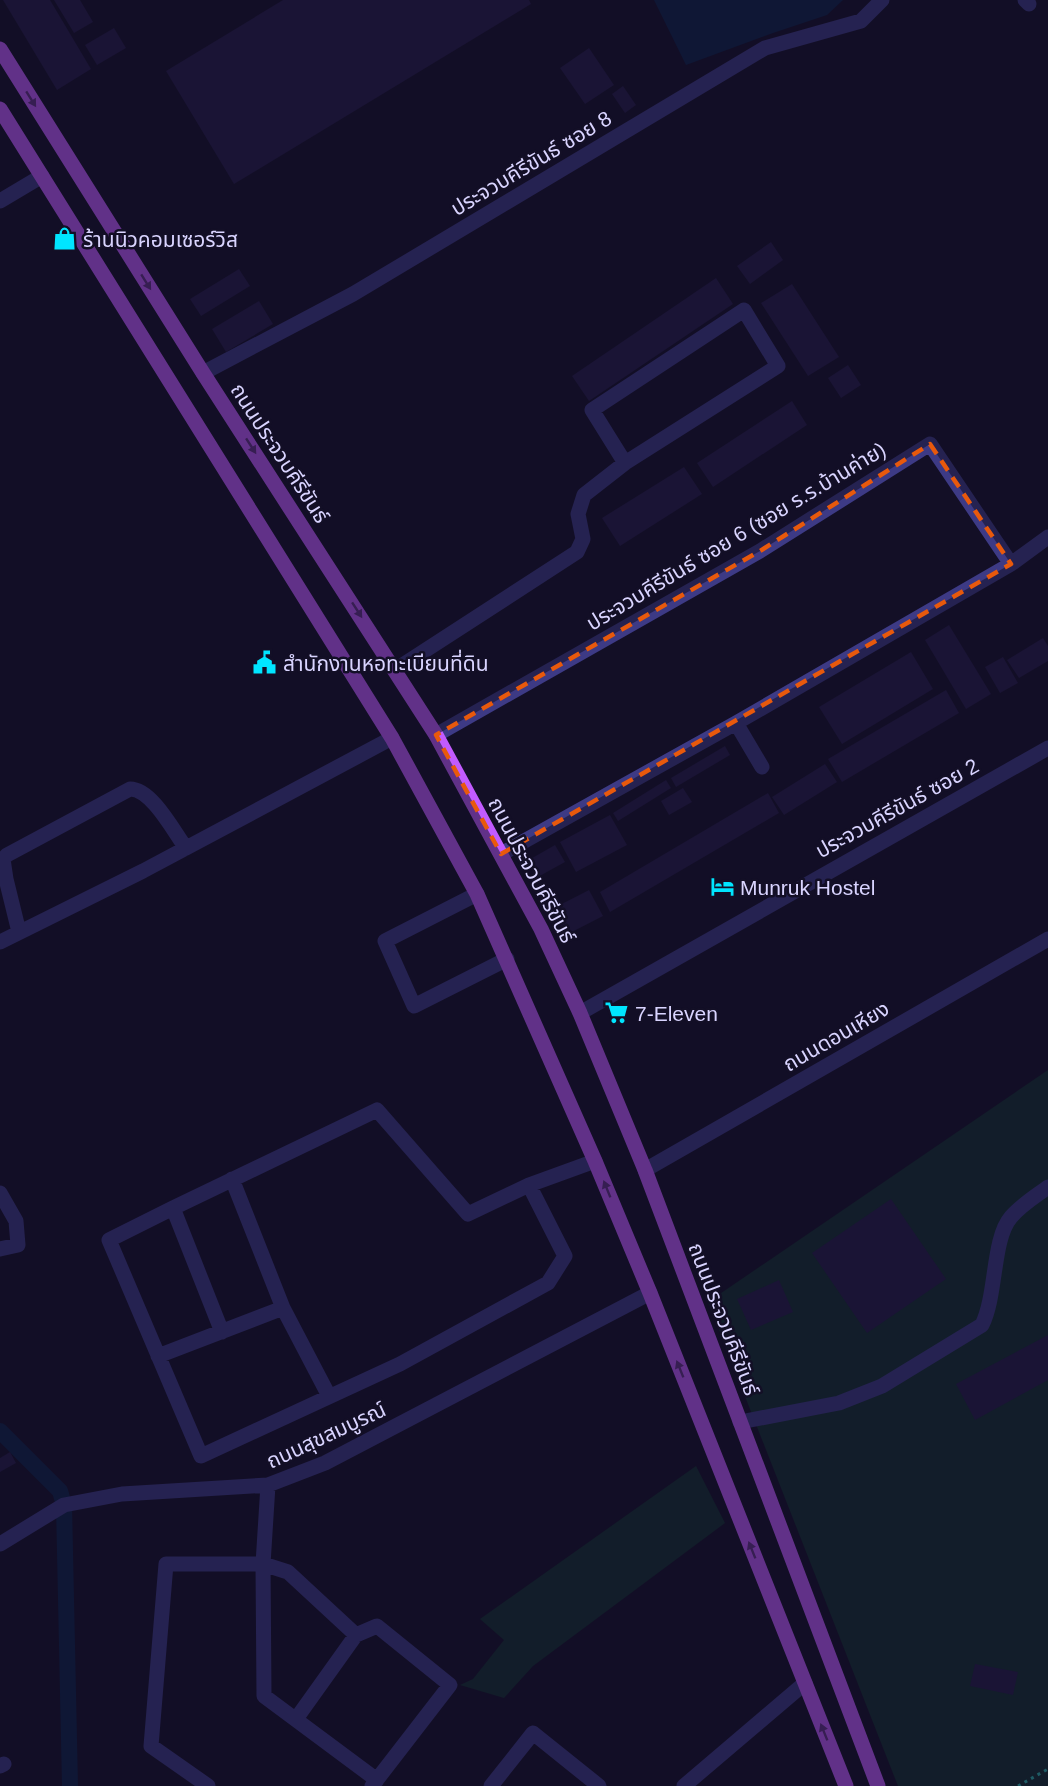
<svg xmlns="http://www.w3.org/2000/svg" width="1048" height="1786" font-family="Helvetica,'Noto Sans Thai',sans-serif">
	<style>
		.green { fill: #12302f }
		.water { fill: #0c2248 }
		.lines { fill: none; stroke-linecap: round; stroke-linejoin: round }
		.canal { stroke: #0c2248; stroke-width: 16 }
		.building { fill: #241b47 }
		.path { stroke: #2fb8b0; stroke-width: 3; stroke-dasharray: 3 4.5; stroke-linecap: butt }
		.minor { stroke: #3d3a85; stroke-width: 15 }
		.major { stroke: #c25bff; stroke-width: 15 }
		.oneway { fill: #623188 }
		.marked { fill: none; stroke: #e8590c; stroke-width: 4.5; stroke-dasharray: 12 8; stroke-linejoin: round }
		.labels { text-anchor: middle; dominant-baseline: central; stroke-width: 5; stroke-linejoin: round; paint-order: stroke }
		.street-label { font-size: 21px; fill: #d9d4ff; stroke: #130f26 }
		.poi-label { font-size: 21px; fill: #d9d4ff; stroke: #130f26; text-anchor: start }
	</style>
	<rect width="100%" height="100%" fill="#130f26"/>
	<!-- green -->
	<path class="green" d="M1048 1070V1786H898L708 1302Z
		M696 1466 725 1523 533 1666 504 1698 460 1685 473 1679 504 1640 480 1619Z"/>
	<!-- water -->
	<path class="water" d="M654 0H843L827 15 773 33 686 65Z"/>
	<g class="lines">
		<!-- canal -->
		<path class="canal" d="M0 1431 60 1491 64 1505 70 1786"/>
	</g>
	<!-- building -->
	<path class="building" d="M3 0H50L91 69 57 90Z
		M54 0H80L93 22 74 33Z
		M283 0H529L531 4 234 184 166 71Z
		M114 28 126 48 97 65 85 45Z
		M589 48 614 85 585 104 560 68Z
		M623 86 636 105 625 113 612 94Z
		M771 242 783 260 750 284 737 266Z
		M239 269 250 286 201 316 190 299Z
		M716 278 733 304 589 401 572 376Z
		M792 284 839 357 808 376 761 303Z
		M259 301 273 324 226 352 212 329Z
		M848 365 861 385 841 398 828 378Z
		M792 401 807 425 713 487 697 463Z
		M684 467 702 494 620 546 602 518Z
		M949 625 991 694 966 709 925 640Z
		M1043 638 1048 646V661L1019 678 1007 660Z
		M911 652 933 689 842 744 819 707Z
		M1003 657 1018 683 1000 693 985 667Z
		M946 690 959 713 842 782 828 759Z
		M725 746 730 755 676 787 671 778Z
		M825 764 837 782 784 815 772 797Z
		M666 780 671 788 618 821 613 813Z
		M683 788 692 802 669 815 661 801Z
		M768 793 779 813 610 912 600 892Z
		M610 815 627 845 576 872 560 842Z
		M555 845 565 862 536 878 527 861Z
		M589 890 603 916 566 935 552 909Z
		M891 1199 946 1279 867 1333 812 1253Z
		M779 1280 793 1312 751 1330 737 1299Z
		M1048 1335V1380L975 1420 956 1384Z
		M10 1452 16 1463 0 1472V1458Z
		M975 1664 1018 1672 1013 1695 970 1686Z"/>
	<g class="lines">
		<!-- path -->
		<path class="path" d="M1018 1786 1048 1769"/>
		<!-- minor -->
		<path class="minor" d="M1025 0 1029 4
			M0 201 42 176
			M203 373 353 294 765 48 861 21 882 0
			M395 670 577 552 583 539 578 514 584 495 625 463 778 366 744 310 592 410 625 463
			M736 723 762 767
			M436 735 760 551 930 444 1011 564
			M501 854 736 723 1011 564 1048 537
			M477 894 385 941 414 1006 507 959
			M19 932 6 879 3 859 7 855 130 789C152 789 174 832 186 848
			M0 942 143 871 392 738
			M580 1013 1048 748
			M645 1170 1048 939
			M232 1179 283 1308 329 1396
			M529 1185 565 1256 548 1283 400 1364 201 1456 109 1240 173 1208 377 1110 468 1214 529 1185 595 1161
			M0 1193 16 1221 18 1245 0 1249
			M173 1208 222 1332
			M158 1356 283 1308
			M740 1422 839 1403 882 1386 982 1325C997 1295 992 1239 1011 1217 1021 1205 1036 1196 1048 1187
			M268 1485 263 1564 264 1696 377 1780
			M0 1544 64 1505 122 1494 268 1485 325 1463 650 1293
			M296 1719 356 1635
			M0 1766 4 1764
			M208 1786 151 1746 166 1564H263L288 1572 356 1635 377 1626 450 1685 372 1786
			M491 1786 533 1733 599 1786
			M684 1786 805 1683"/>
		<!-- major -->
		<path class="major" d="M0 49 203 373 436 735 541 929 580 1013 645 1170 878 1786
			M0 109 392 738 477 894 595 1161 650 1293 846 1786"/>
	</g>
	<!-- one-way arrows -->
	<defs><path id="oneway-solid" d="M-6-.8H1V-3.2L6.5 0L1 3.2V.8H-6Z" transform="scale(1.5)"/></defs>
	<g class="oneway">
		<use href="#oneway-solid" transform="translate(31 99) rotate(58)"/>
		<use href="#oneway-solid" transform="translate(146 282) rotate(58)"/>
		<use href="#oneway-solid" transform="translate(251 446) rotate(57)"/>
		<use href="#oneway-solid" transform="translate(357 610) rotate(57)"/>
		<use href="#oneway-solid" transform="translate(607 1189) rotate(-112)"/>
		<use href="#oneway-solid" transform="translate(680 1369) rotate(-112)"/>
		<use href="#oneway-solid" transform="translate(752 1550) rotate(-112)"/>
		<use href="#oneway-solid" transform="translate(824 1732) rotate(-112)"/>
	</g>
	<!-- marked area -->
	<path d="M0 0H1048V1786H0ZM930 444 1011 564 501 854 436 735 760 551Z" fill="#130f26" fill-opacity=".55" fill-rule="evenodd"/>
	<path class="marked" d="M930 444 1011 564 501 854 436 735 760 551Z"/>
	<!-- icons -->
	<defs>
		<symbol id="shop-bare" viewBox="-9 -9 18 18"><path d="M-5-2.5h2.3a2.7 3.5 0 0 1 5.4 0H5L5.5 6h-11ZM-1.5-2.5h3a1.5 2.3 0 0 0-3 0Z" fill="#00e5ff" stroke="#130f26" stroke-width="2.5" paint-order="stroke"/></symbol>
		<symbol id="civic-bare" viewBox="-9 -9 18 18"><path d="M-.6-6.5H3V-4.5H.6V-3L4-1V1h2V6H-6V1h2V-1L-.6-3ZM-1.2 2.5V6h2.4V2.5Z" fill="#00e5ff" stroke="#130f26" stroke-width="2.5" paint-order="stroke"/></symbol>
		<symbol id="hotel-bare" viewBox="-9 -9 18 18"><path d="M-6-4.5h1.5V1H6V5H4.5V3h-9V5H-6ZM-4 0a1.8 1.8 0 1 1 3.6 0ZM.5 0V-2.5h3Q6-2.5 6 0Z" fill="#00e5ff" stroke="#130f26" stroke-width="2.5" paint-order="stroke"/></symbol>
		<symbol id="supermarket-bare" viewBox="-9 -9 18 18"><path d="M-6-5.5h2.5l.6 2H6L4.5 2H-2.5L-4.4-4H-6ZM-1.5 3.2a1.3 1.3 0 1 0 .1 0ZM3 3.2a1.3 1.3 0 1 0 .1 0Z" fill="#00e5ff" stroke="#130f26" stroke-width="2.5" paint-order="stroke"/></symbol>
	</defs>
	<g fill-rule="evenodd">
		<use href="#shop-bare" x="48" y="222" width="33" height="33"/>
		<use href="#civic-bare" x="248" y="646" width="33" height="33"/>
		<use href="#hotel-bare" x="706" y="870" width="33" height="33"/>
		<use href="#supermarket-bare" x="600" y="996" width="33" height="33"/>
	</g>
	<g class="labels">
		<!-- street labels -->
		<g class="street-label">
			<text transform="translate(531 163) rotate(-31)">ประจวบคีรีขันธ์ ซอย 8</text>
			<text transform="translate(280 453) rotate(57)">ถนนประจวบคีรีขันธ์</text>
			<text transform="translate(736 536) rotate(-31)">ประจวบคีรีขันธ์ ซอย 6 (ซอย ร.ร.บ้านค่าย)</text>
			<text transform="translate(897 808) rotate(-29)">ประจวบคีรีขันธ์ ซอย 2</text>
			<text transform="translate(532 870) rotate(62)">ถนนประจวบคีรีขันธ์</text>
			<text transform="translate(836 1036) rotate(-30)">ถนนดอนเหียง</text>
			<text transform="translate(724 1319) rotate(69)">ถนนประจวบคีรีขันธ์</text>
			<text transform="translate(326 1435) rotate(-25)">ถนนสุขสมบูรณ์</text>
		</g>
		<!-- poi labels -->
		<g class="poi-label">
			<text x="83" y="239">ร้านนิวคอมเซอร์วิส</text>
			<text x="283" y="663">สำนักงานหอทะเบียนที่ดิน</text>
			<text x="740" y="887">Munruk Hostel</text>
			<text x="635" y="1013">7-Eleven</text>
		</g>
	</g>
</svg>
